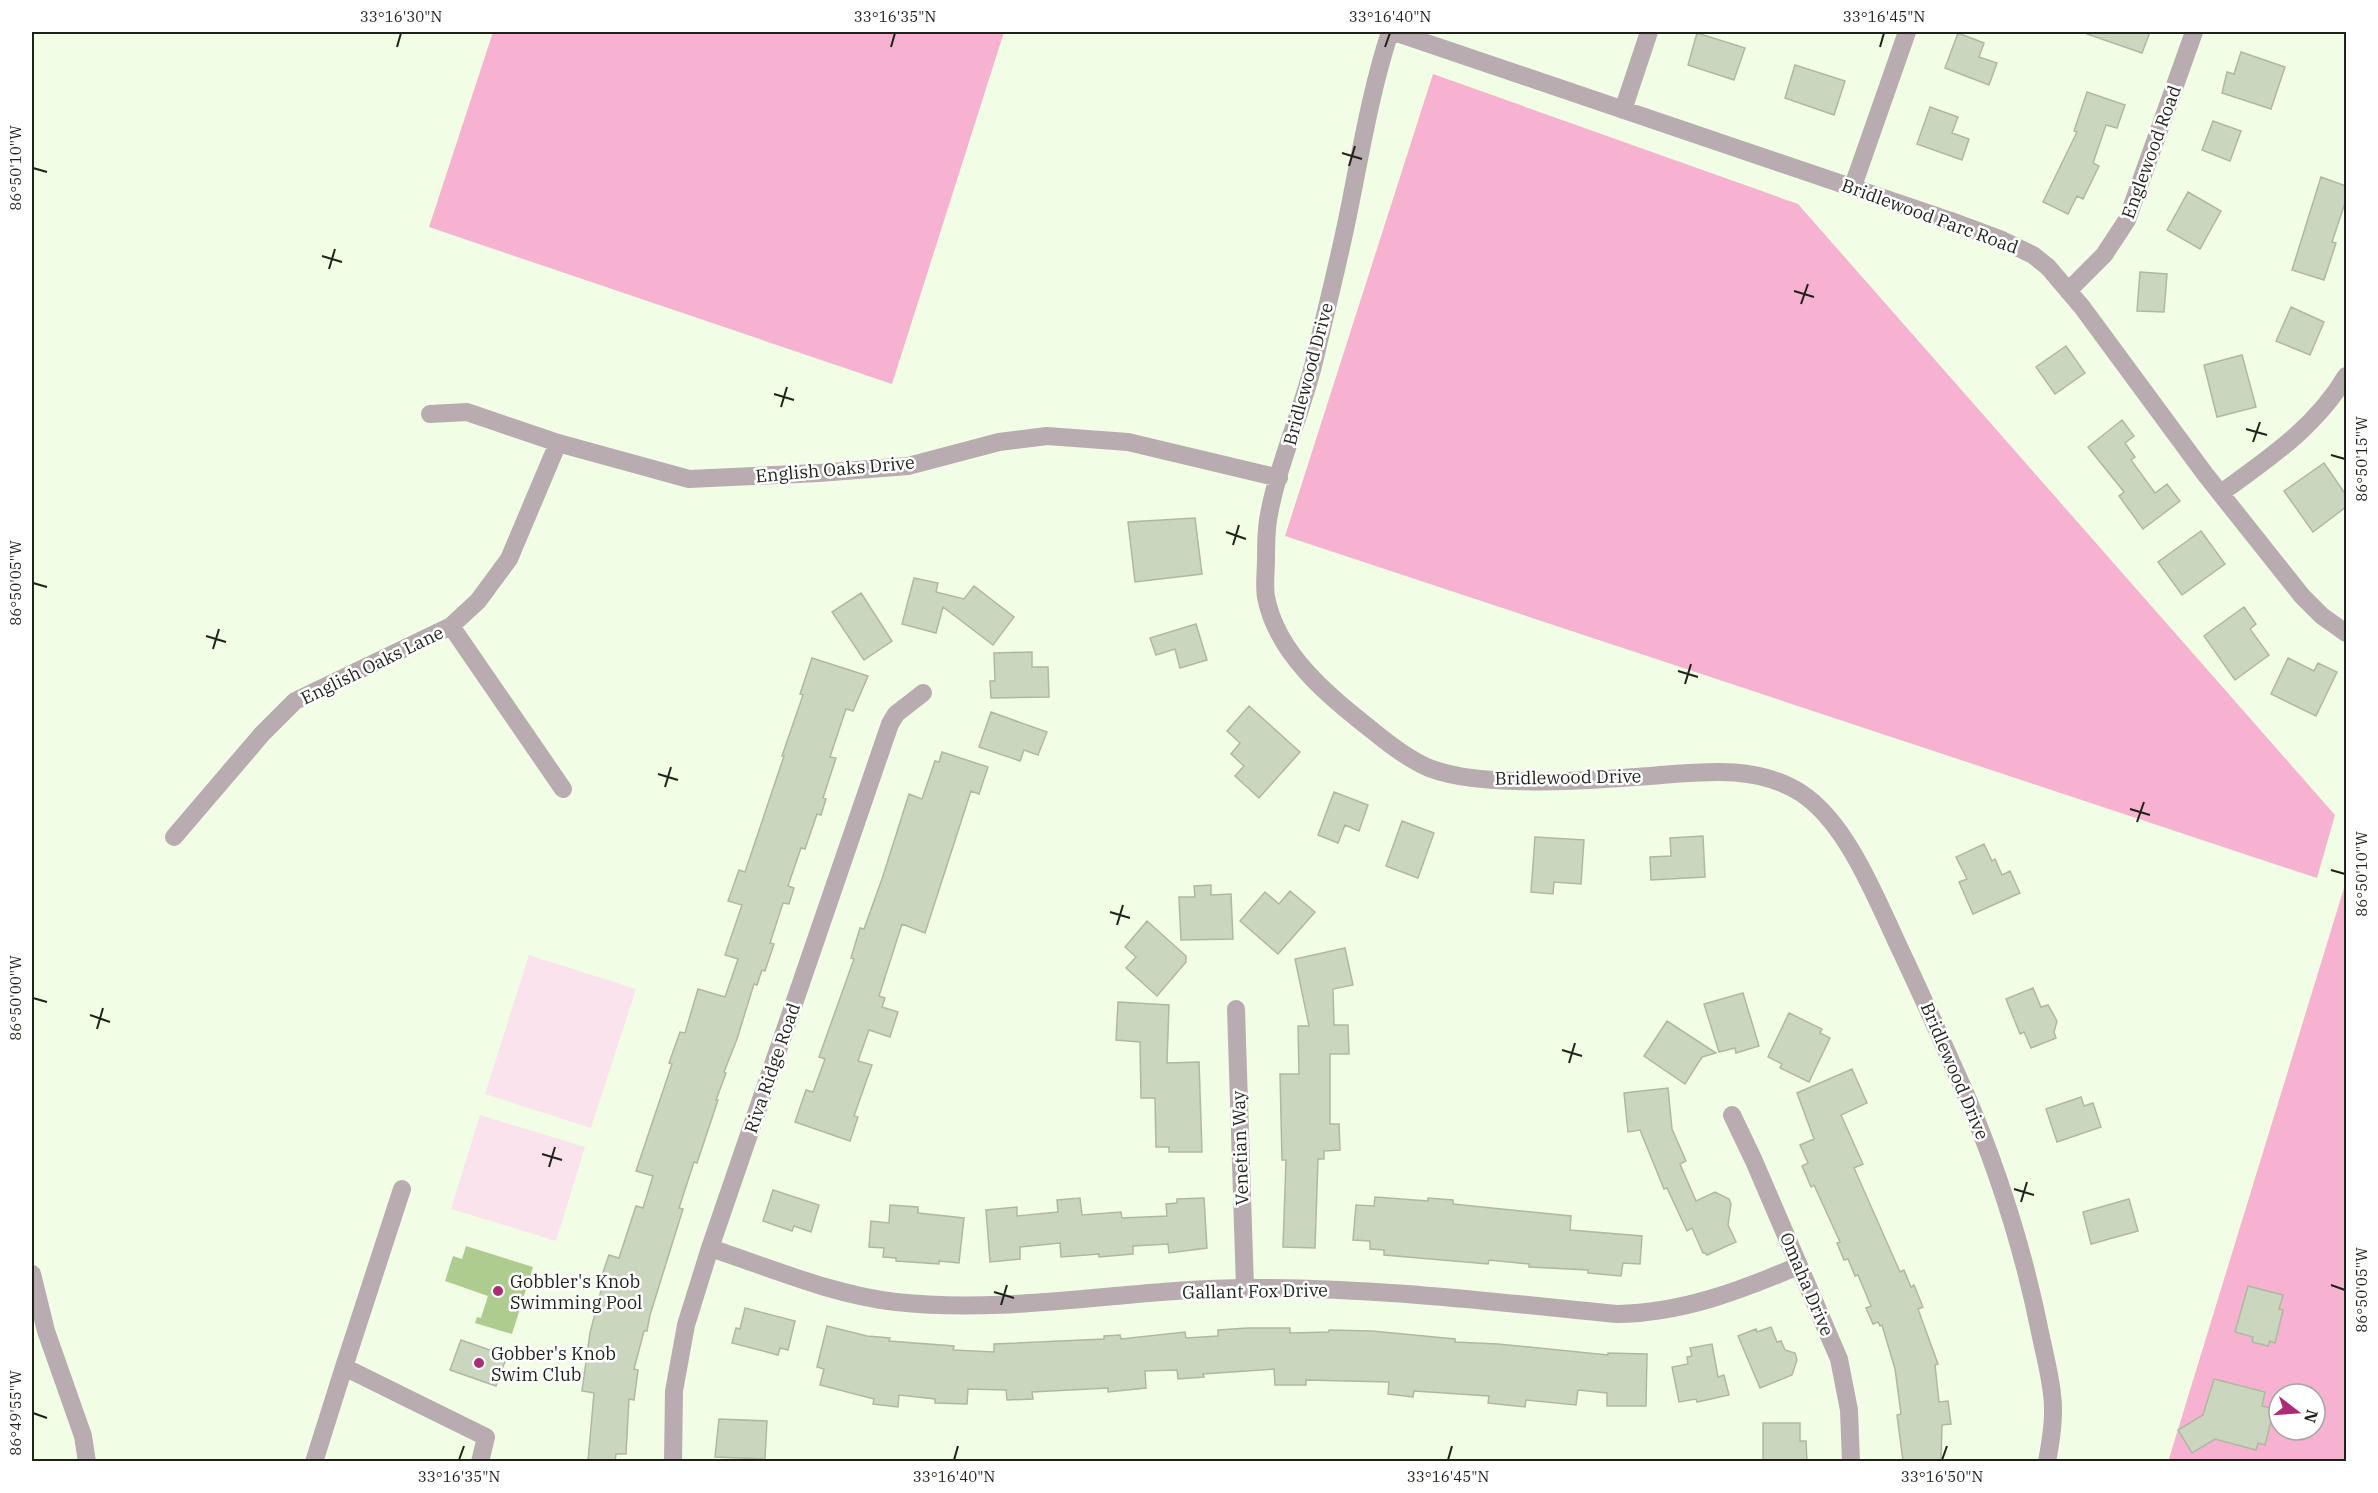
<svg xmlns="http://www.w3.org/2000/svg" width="2378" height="1493" font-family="'IBM Plex Serif',serif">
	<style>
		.green { fill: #fbe3ed }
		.forest { fill: #f6b2d0; fill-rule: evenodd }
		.water { fill: #afcc8f }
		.building { fill: #cad6be; stroke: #aeb9a2; stroke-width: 1.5 }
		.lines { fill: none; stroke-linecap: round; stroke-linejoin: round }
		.minor { stroke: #b8acb1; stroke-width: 18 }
		.ticks { fill: none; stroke: #1e2219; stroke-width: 2 }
		.poi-dot { fill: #ae2c76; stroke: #fff; stroke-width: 2 }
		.labels { text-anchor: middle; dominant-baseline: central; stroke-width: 5; stroke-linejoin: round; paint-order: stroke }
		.street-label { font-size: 18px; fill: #1e2219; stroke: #fff }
		.poi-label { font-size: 18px; fill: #1e2219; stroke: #fff; text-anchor: start }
		.neatline { fill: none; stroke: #1e2219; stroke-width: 2 }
		.ticks-label { font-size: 15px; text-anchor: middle; fill: #1e2219 }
	</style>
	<rect width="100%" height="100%" fill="#f1fee5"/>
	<!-- green -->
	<path class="green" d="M529 955 636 989 591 1128 485 1094Z
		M480 1115 585 1147 556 1241 451 1209Z"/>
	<!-- forest -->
	<path class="forest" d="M493 32H1004L892 384 429 227Z
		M1433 74 1798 204 2335 815 2317 878 1285 536Z
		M2344 888H2346V1461L2168 1462ZM2279 1394H2315V1430H2279Z"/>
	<!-- water -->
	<path class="water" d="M466 1246 533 1267 512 1334 475 1323 477 1317 481 1318 488 1296 445 1281 453 1256 462 1259Z"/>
	<!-- building -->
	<path class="building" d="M2087 32H2150L2142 53 2087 34Z
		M1697 33 1745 48 1734 80 1688 65Z
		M1958 33 1984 43 1979 57 1997 63 1989 85 1945 68Z
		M2241 52 2285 67 2271 109 2222 93 2227 72 2234 74Z
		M1795 65 1845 81 1834 115 1785 98Z
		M2087 92 2125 105 2117 128 2106 125 2093 163 2099 166 2083 199 2077 196 2068 214 2043 202 2077 132 2074 131Z
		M1930 107 1958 117 1952 133 1969 139 1962 160 1917 144Z
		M2213 121 2241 131 2230 161 2202 150Z
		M2321 177 2346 186V200L2332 242 2336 243 2324 280 2292 270Z
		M2188 192 2221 211 2200 249 2167 230Z
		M2140 272 2167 274 2164 312 2137 311Z
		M2291 307 2324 322 2310 355 2276 341Z
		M2066 346 2085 373 2055 394 2036 367Z
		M2242 355 2256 407 2217 417 2204 365Z
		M2122 420 2134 436 2125 443 2135 457 2131 460 2155 493 2167 484 2180 501 2143 529 2119 496 2124 492 2088 447Z
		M2324 463 2346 495V507L2313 532 2284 491Z
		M1195 518 1202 574 1135 582 1128 522Z
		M2201 531 2225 564 2182 595 2158 562Z
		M914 578 938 583 936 592 964 599 974 586 1014 617 993 645 943 607 936 633 902 624Z
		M861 593 892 641 864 660 832 612Z
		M2244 607 2256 624 2250 629 2269 655 2235 680 2204 636Z
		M1196 624 1207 660 1180 668 1175 649 1156 655 1150 638Z
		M1032 652V667H1048L1049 697 991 698 990 681H995L994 653Z
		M812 658 868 676 853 711 846 709 830 757 836 758 823 798 826 799 821 815 817 814 805 849 801 848 788 886 794 888 789 904 783 903 770 943 774 944 765 971 762 970 757 985 754 984 737 1039 724 1072 726 1073 716 1100H718L697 1163 694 1162 679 1208 683 1209 650 1315 647 1331H644L634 1369 638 1370 634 1400 629 1399 626 1454H616L615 1461H588L594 1393 582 1391 590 1333 604 1279 601 1278 609 1255 619 1258 636 1206 643 1208 653 1176 636 1171 672 1064 669 1063 680 1032 685 1033 698 989 725 997 738 959 725 955 742 905 728 901 739 870 745 872 784 756H782L803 695 800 694Z
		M2288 658 2314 671 2318 663 2337 672 2316 716 2271 694Z
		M1249 706 1300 752 1259 798 1235 776 1244 766 1231 754 1240 743 1227 731Z
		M991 712 1047 732 1038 755 1024 750 1020 761 979 747Z
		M942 752 988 767 979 794 971 791 925 933 902 924 879 996 885 998 882 1007 898 1012 890 1037 869 1030 858 1061 872 1065 854 1116 858 1117 850 1141 795 1122 806 1090 813 1092 825 1059 819 1057 854 959 851 958 860 928 864 929 883 876 909 794 922 799 935 761 939 762Z
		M1334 792 1368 805 1359 831 1345 825 1338 843 1318 835Z
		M1402 821 1434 833 1418 878 1386 866Z
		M1703 836 1705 877 1651 880 1650 857 1671 856 1670 838Z
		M1535 837 1584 840 1581 884 1554 882 1553 894 1531 892Z
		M1984 844 1992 861 1995 859 2002 875 2010 871 2020 893 1973 914 1959 882 1967 879 1956 857Z
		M1211 885V895L1231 894 1233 939 1181 940 1179 897H1195L1194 886Z
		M1290 891 1315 912 1278 954 1240 921 1265 892 1279 904Z
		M1147 921 1186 956V962L1157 996 1126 968 1136 957 1125 947Z
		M1345 948 1353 985 1333 989 1334 1025H1348L1349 1054H1330V1124H1339L1340 1150 1324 1151V1159H1318L1315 1248 1283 1247 1286 1160H1282L1280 1074H1299L1298 1026H1309L1295 959Z
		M2033 988 2041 1007 2048 1005 2057 1021 2054 1032 2056 1038 2031 1048 2024 1032 2020 1034 2006 999Z
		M1743 993 1759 1046 1736 1053 1735 1048 1719 1052 1704 1004Z
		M1118 1002 1169 1005 1167 1063 1199 1062 1202 1152H1169V1147H1156L1155 1098H1141L1140 1042 1116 1040Z
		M1789 1013 1822 1029 1820 1033 1830 1038 1809 1082 1780 1068 1782 1064 1768 1057Z
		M1667 1021 1716 1053 1702 1057 1685 1084 1644 1056Z
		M1852 1069 1867 1103 1841 1115 1863 1164 1854 1168 1900 1272 1904 1270 1911 1287 1914 1285 1923 1307 1918 1309 1938 1364 1935 1365 1939 1402 1948 1401 1951 1424 1942 1425 1941 1461H1903L1897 1415 1901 1414 1895 1369 1882 1325 1880 1326 1878 1322 1873 1324 1866 1308 1871 1306 1858 1275 1855 1276 1848 1259 1844 1260 1837 1243 1840 1242 1814 1185 1811 1187 1802 1166 1808 1163 1800 1145 1814 1139 1797 1093Z
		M1668 1088 1672 1129 1686 1161 1680 1164 1696 1201 1715 1192 1729 1199 1731 1204 1728 1225 1736 1242 1707 1255 1705 1253H1703L1692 1228 1687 1231 1667 1188 1664 1189 1640 1130 1628 1132 1624 1093Z
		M2081 1097 2084 1106 2093 1103 2101 1127 2057 1142 2046 1109Z
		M773 1190 819 1205 811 1232 794 1226 792 1231 763 1221Z
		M1375 1197 1428 1201V1198L1453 1200V1204L1571 1216 1570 1230 1642 1236 1640 1264 1623 1263 1621 1276 1588 1273V1270L1529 1267V1264L1489 1260 1488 1264 1384 1255V1250L1370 1249V1241L1353 1240 1356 1205 1374 1206Z
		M1080 1198 1082 1215 1121 1212 1122 1218 1167 1216 1166 1204 1177 1203V1199L1204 1198 1207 1248 1169 1253 1168 1244 1133 1246V1254L1099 1257V1254L1061 1257 1060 1243 1020 1247V1259L990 1262 986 1210 1017 1207V1216L1058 1212 1057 1200Z
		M2129 1199 2138 1231 2091 1244 2083 1212Z
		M890 1205 918 1207V1213L964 1218 959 1263 939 1261V1264L896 1261V1258L883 1257 884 1248 869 1247 871 1221 889 1223Z
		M2248 1286 2283 1295 2279 1309 2283 1310 2275 1343 2270 1341 2268 1346 2252 1342 2253 1337 2235 1332Z
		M745 1308 795 1321 788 1350 780 1348 778 1355 732 1343 736 1328 740 1329Z
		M827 1326 867 1336 890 1338 889 1341 954 1346 953 1350 994 1352V1344L1104 1339V1336L1120 1335 1121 1339 1185 1332 1186 1338 1218 1336V1330L1248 1328H1290V1333L1329 1332V1330L1372 1331 1455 1339V1342L1498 1344 1608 1355V1353L1647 1354 1646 1406H1607V1393L1578 1390 1576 1405 1526 1400 1525 1407 1488 1403 1489 1396 1414 1391 1413 1397 1388 1394 1389 1382 1306 1380V1385H1275L1274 1369 1203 1374 1204 1377 1178 1379 1177 1370 1145 1371 1146 1388 1108 1392V1388L1032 1392 1033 1399 1007 1400 1006 1390 968 1389 967 1404 935 1403V1399L899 1395 898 1407 873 1404 874 1399 820 1385 824 1369 817 1367Z
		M1771 1327 1777 1342 1781 1341 1785 1350 1795 1353 1797 1360 1792 1375 1760 1388 1738 1336 1756 1329 1757 1332Z
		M461 1340 507 1356 496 1386 450 1370Z
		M1712 1344 1718 1377 1724 1375 1729 1395 1697 1402 1696 1399 1679 1402 1672 1367 1688 1364 1687 1357 1692 1356 1690 1348Z
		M2214 1379 2265 1392 2262 1406 2274 1409 2265 1445 2258 1443 2256 1450 2215 1439 2192 1453 2178 1430 2203 1415Z
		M719 1419 767 1421 765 1459 715 1457Z
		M1763 1423H1800V1441H1806L1807 1461H1763Z"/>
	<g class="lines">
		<!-- minor -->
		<path class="minor" d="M1390 32C1370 93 1360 157 1347 220 1337 268 1325 315 1314 362 1301 415 1277 466 1268 520 1266 533 1266 546 1266 559 1266 571 1264 585 1266 597 1277 655 1329 696 1373 731 1390 745 1408 759 1429 768 1456 778 1486 780 1515 781 1560 783 1605 779 1650 776 1701 772 1756 764 1801 793 1847 823 1876 898 1899 947 1921 993 1942 1041 1963 1088 1998 1169 2024 1251 2041 1337 2045 1356 2050 1375 2052 1394 2055 1416 2051 1440 2047 1462
			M1394 32 1951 221 2002 240 2033 255 2048 267 2082 307 2205 474 2302 596 2322 616 2346 633
			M1623 110 1649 32
			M1853 186 1907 32
			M2068 291 2104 255 2127 220 2194 32
			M430 414 467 412 558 443 689 479 819 473 908 466 999 442 1047 436 1128 442 1279 478
			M2221 493C2268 459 2316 427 2346 376
			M451 626 563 789
			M174 837 262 734 295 701 451 626 478 601 509 559 558 443
			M1236 1009 1245 1288
			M1732 1115 1754 1161 1839 1359 1849 1410 1851 1462
			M710 1248C771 1268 833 1295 896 1302 1013 1315 1132 1288 1250 1288 1372 1287 1494 1302 1617 1314 1681 1313 1740 1291 1798 1266
			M32 1274 46 1331 83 1436 87 1462
			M344 1367 402 1189
			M314 1462 344 1367 486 1437 480 1462
			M673 1462 674 1391 686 1325 710 1248 890 724 896 714 923 693"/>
	</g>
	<!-- ticks -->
	<path class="ticks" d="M397 47 401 33M891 47 895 33M1385 47 1390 33M1880 47 1884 33M1342 153 1362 159M1349 166 1355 146M33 168 47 172M322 256 342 262M329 269 335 249M1794 291 1814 297M1801 304 1808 284M774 394 794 400M781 407 787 387M2246 429 2267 435M2253 442 2260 422M2331 455 2345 459M1226 532 1246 539M1233 545 1239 525M33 583 47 587M206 636 226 642M213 649 219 629M1678 671 1698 677M1685 684 1691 664M658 774 678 780M665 787 671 767M2130 809 2150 815M2137 822 2144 802M2331 870 2345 874M1110 912 1130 918M1117 925 1123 905M33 998 47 1002M90 1015 110 1022M97 1029 103 1008M1562 1050 1582 1056M1569 1063 1575 1043M542 1154 562 1160M549 1167 555 1147M2014 1189 2034 1195M2021 1202 2027 1182M2331 1285 2345 1290M994 1292 1014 1298M1001 1305 1007 1285M33 1413 47 1418M459 1460 464 1446M954 1460 958 1446M1448 1460 1452 1446M1942 1460 1947 1446"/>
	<!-- markers -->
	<g class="poi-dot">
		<circle cx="498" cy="1291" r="6"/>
		<circle cx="479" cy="1363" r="6"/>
	</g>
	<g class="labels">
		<!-- street labels -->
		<g class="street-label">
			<text transform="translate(2151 152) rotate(-70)">Englewood Road</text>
			<text transform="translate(1930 216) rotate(20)">Bridlewood Parc Road</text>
			<text transform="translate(1308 374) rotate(-75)">Bridlewood Drive</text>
			<text transform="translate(835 469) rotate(-5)">English Oaks Drive</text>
			<text transform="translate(372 665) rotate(-26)">English Oaks Lane</text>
			<text transform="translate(1568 777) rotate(-1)">Bridlewood Drive</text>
			<text transform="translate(772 1068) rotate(-71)">Riva Ridge Road</text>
			<text transform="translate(1955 1071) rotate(67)">Bridlewood Drive</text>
			<text transform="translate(1240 1148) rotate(-92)">Venetian Way</text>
			<text transform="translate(1807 1284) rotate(67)">Omaha Drive</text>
			<text transform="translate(1255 1291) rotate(-1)">Gallant Fox Drive</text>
		</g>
		<!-- poi labels -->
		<g class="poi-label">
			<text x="510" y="1281">Gobbler's Knob<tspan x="510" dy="21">Swimming Pool</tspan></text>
			<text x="491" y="1353">Gobber's Knob<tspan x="491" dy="21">Swim Club</tspan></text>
		</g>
	</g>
	<!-- border -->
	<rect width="2378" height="1493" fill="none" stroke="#ffffff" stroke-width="66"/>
	<!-- north arrow -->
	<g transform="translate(2297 1412) rotate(107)"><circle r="28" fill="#ffffff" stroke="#a5a7a3" stroke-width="1.5"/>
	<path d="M0-4.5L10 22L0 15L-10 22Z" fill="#ae2c76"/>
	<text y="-9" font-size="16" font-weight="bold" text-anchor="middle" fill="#1e2219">N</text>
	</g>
	<rect x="33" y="33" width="2312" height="1427" class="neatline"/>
	<g class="ticks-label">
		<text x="401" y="22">33°16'30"N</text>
		<text x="895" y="22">33°16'35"N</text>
		<text x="1390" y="22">33°16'40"N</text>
		<text x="1884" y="22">33°16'45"N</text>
		<text transform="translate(16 168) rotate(-90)" y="5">86°50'10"W</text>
		<text transform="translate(2362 459) rotate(-90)" y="5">86°50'15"W</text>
		<text transform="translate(16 583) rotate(-90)" y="5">86°50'05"W</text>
		<text transform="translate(2362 874) rotate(-90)" y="5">86°50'10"W</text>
		<text transform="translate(16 998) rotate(-90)" y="5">86°50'00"W</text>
		<text transform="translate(2362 1290) rotate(-90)" y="5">86°50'05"W</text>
		<text transform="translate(16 1413) rotate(-90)" y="5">86°49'55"W</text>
		<text x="459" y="1482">33°16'35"N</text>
		<text x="954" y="1482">33°16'40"N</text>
		<text x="1448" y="1482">33°16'45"N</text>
		<text x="1942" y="1482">33°16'50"N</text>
	</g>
</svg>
